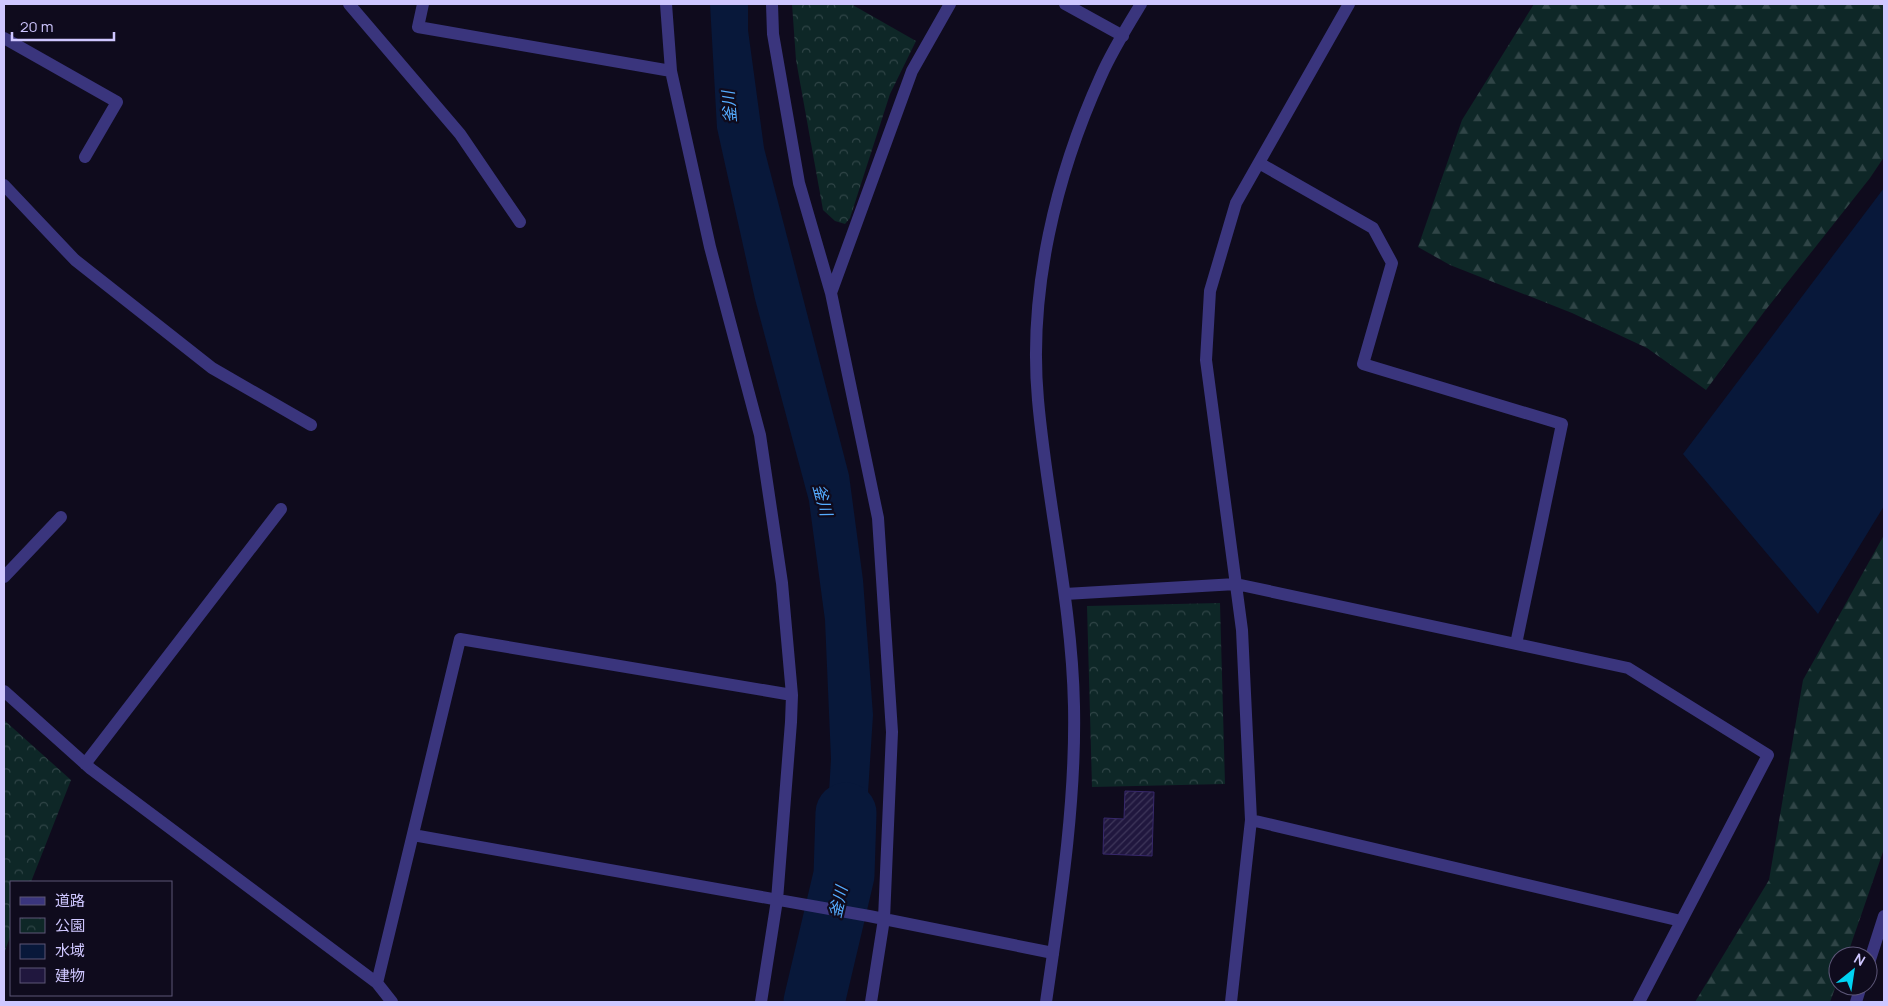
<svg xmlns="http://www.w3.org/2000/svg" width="1888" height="1006" font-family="Manrope,'Noto Sans JP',sans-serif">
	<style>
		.forest { fill: url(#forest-firs) }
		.park { fill: url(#park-crowns) }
		.water { fill: #08183a }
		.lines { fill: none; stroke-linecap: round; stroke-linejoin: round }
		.river { stroke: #08183a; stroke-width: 61 }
		.building { fill: url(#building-hatch); stroke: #37286b }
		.minor { stroke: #3a357d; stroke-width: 12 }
		.tertiary { stroke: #3a357d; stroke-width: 12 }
		.labels { text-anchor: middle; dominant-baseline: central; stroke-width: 4.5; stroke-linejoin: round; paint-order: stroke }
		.water-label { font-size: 16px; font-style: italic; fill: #55acff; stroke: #0f0b1d }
	</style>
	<defs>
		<pattern id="forest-firs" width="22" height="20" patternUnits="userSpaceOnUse" patternTransform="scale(1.25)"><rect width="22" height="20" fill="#0e2727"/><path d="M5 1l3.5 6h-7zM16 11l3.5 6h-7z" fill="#304547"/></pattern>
		<pattern id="park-crowns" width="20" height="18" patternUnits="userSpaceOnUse" patternTransform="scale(1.25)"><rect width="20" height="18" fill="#0e2727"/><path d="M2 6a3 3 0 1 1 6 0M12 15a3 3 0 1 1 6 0" fill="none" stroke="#304547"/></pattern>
		<pattern id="building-hatch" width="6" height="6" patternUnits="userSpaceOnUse" patternTransform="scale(1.25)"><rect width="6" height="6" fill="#20173e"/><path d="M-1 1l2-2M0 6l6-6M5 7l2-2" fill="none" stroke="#3f375b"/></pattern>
	</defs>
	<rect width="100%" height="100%" fill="#0f0b1d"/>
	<!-- forest -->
	<path class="forest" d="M1534 4H1884V157L1870 178 1764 312 1706 390 1647 348 1572 313 1450 265 1418 247 1462 120Z
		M1884 535V849L1847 956H1838V980L1830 1002H1695L1769 880 1803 680Z"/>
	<!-- park -->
	<path class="park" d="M792 4H851L916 41 890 94 850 218 845 224 835 221 823 210 796 60Z
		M1220 603 1225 784 1092 787 1087 606Z
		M4 720 71 780 31 882H11V934L4 954Z"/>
	<!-- water -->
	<path class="water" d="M710 4H748V30L764 148 849 475 863 580 873 715 861 902 823 894 831 759 825 620 809 501 755 299 717 128Z
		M1884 188V506L1818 614 1683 454Z
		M813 933 855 943 845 1002H803Z"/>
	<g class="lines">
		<!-- river -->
		<path class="river" d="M814 1002 844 875 846 813"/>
	</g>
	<!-- building -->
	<path class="building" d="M1125 791 1154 792 1152 856 1103 854 1104 818 1124 819Z"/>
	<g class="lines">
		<!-- minor -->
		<path class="minor" d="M349 4 460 134 520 222
			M423 4 418 27 671 71
			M666 4 671 71 710 247 760 435 782 583 792 695 791 722 777 900 761 1002
			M772 4 773 34 799 183 831 293 878 518 892 732 884 919 871 1002
			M1065 4 1123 36
			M4 38 117 102 85 157
			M4 185 75 260 212 368 311 425
			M831 293 912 71 950 4
			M4 577 61 517
			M1065 594 1236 584 1516 644 1562 424 1363 364 1392 263 1373 228 1259 163
			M1516 644 1628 668 1768 755 1639 1002
			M4 691 91 769 377 983
			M85 764 281 509
			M1251 820 1681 921
			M413 835 869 916 1053 953
			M1868 966 1884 916
			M392 1002 377 983 460 639 792 695
			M1231 1002 1251 820 1242 630 1206 360 1210 291 1236 203 1349 4
			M1856 1002 1861 986"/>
		<!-- tertiary -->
		<path class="tertiary" d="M1046 1002C1060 905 1076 805 1074 706 1072 603 1047 502 1038 400 1028 291 1056 175 1101 76 1112 51 1127 27 1141 4"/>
	</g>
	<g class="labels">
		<!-- water labels -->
		<g class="water-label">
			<text transform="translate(729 107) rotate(-95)">釜川</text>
			<text transform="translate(823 500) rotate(75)">釜川</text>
			<text transform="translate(838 902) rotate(-77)">釜川</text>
		</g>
	</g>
	<!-- border -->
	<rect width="1888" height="1006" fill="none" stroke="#cfc7ff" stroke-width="10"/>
	<!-- legend -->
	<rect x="10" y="881" width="162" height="115" fill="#0f0b1d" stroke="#5c5677"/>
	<rect x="20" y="897" width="25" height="8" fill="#3a357d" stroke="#5c5677"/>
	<text x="55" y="906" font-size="15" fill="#cfc7ff">道路</text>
	<rect x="20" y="918" width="25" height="15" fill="url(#park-crowns)" stroke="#5c5677"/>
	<text x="55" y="931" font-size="15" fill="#cfc7ff">公園</text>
	<rect x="20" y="944" width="25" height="15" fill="#08183a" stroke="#5c5677"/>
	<text x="55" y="956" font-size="15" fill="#cfc7ff">水域</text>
	<rect x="20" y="968" width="25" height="15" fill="#20173e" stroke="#5c5677"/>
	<text x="55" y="981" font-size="15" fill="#cfc7ff">建物</text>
	<!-- north arrow -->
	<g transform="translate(1853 971) rotate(30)"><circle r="24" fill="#0f0b1d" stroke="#5c5677"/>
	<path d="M0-4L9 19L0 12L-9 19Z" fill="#00d3f2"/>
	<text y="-8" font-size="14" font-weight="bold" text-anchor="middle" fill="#cfc7ff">N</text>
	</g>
	<!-- scale -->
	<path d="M12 32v8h102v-8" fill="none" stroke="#cfc7ff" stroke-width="2.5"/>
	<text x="20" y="32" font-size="15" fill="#cfc7ff" stroke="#0f0b1d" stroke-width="4" paint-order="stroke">20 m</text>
</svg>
